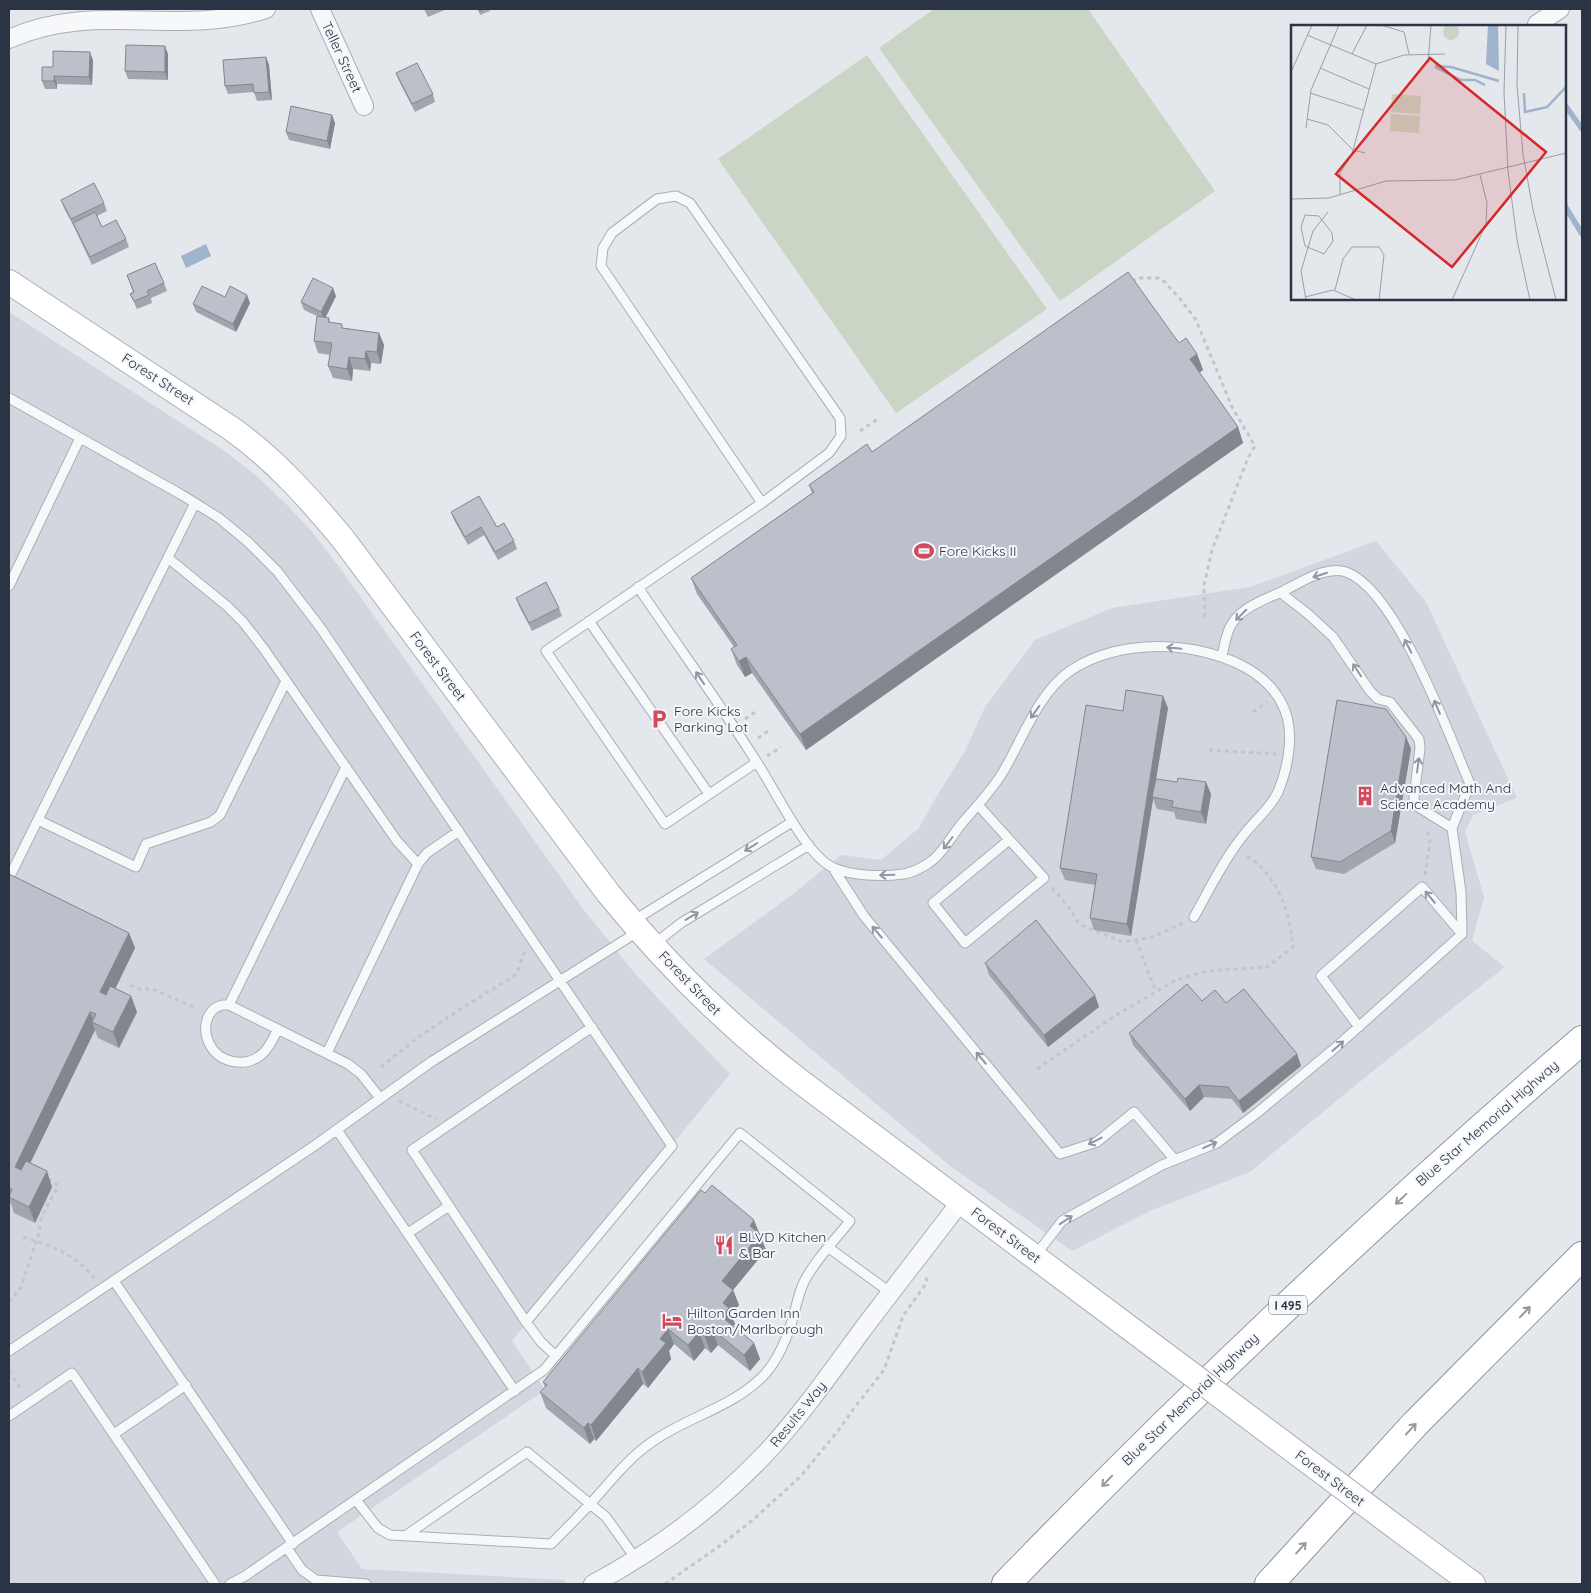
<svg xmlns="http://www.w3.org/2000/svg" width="1591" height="1593" font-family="Quicksand,sans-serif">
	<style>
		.built { fill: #d2d6de }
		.green { fill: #c9d6c5 }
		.water { fill: #9fb4cc }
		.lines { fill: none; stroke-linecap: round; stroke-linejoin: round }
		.stream { stroke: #9fb4cc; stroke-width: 5.5 }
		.service-casing { stroke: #a9aeb7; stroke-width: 11 }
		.minor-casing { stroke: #a9aeb7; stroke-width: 20 }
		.secondary-casing { stroke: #a9aeb7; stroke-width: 26 }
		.motorway-casing { stroke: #8b94a3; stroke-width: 30 }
		.path { stroke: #c2c5cb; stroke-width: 3; stroke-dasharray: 4 4; stroke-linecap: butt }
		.service { stroke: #f7f8fa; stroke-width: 9 }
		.minor { stroke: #f7f8fa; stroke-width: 18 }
		.secondary { stroke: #fff; stroke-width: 24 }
		.motorway { stroke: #fff; stroke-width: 28 }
		.secondary-bridge-casing { stroke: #a9aeb7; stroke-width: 26; stroke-linecap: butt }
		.secondary-bridge { stroke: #fff; stroke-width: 24 }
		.wall { fill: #a1a5ae }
		.shaded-wall { fill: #83868d }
		.building { fill: #bbc0ca; stroke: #83868d }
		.oneway { stroke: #9196a0 }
		.oneway2 { stroke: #959aa2 }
		.labels { text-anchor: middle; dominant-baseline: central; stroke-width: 4; stroke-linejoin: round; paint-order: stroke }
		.shield { fill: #f4f6f9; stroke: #676e7b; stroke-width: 1 }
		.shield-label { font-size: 12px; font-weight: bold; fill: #2b3445 }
		.street-label { font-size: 14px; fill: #2b3445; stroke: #f4f6f9 }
		.poi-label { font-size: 14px; fill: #2b3445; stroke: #f4f6f9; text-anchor: start }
		.inset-river { fill: none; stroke: #9fb4cc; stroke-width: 2.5 }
		.inset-road { fill: none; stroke: #9a9fa9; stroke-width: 1 }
		.view { fill: #d62828; fill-opacity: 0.15; stroke: #d62828; stroke-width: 2.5 }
		.inset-edge { fill: none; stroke: #2b3445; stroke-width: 2.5 }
	</style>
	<rect width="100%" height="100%" fill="#e4e7ec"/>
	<!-- built -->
	<path class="built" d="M9 312 226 452 258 477 287 505 313 533 337 564 584 910 632 970 678 1020 730 1074 512 1341 545 1390 337 1532 362 1569 564 1580 567 1584H9Z
		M1376 541 1426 602 1517 798 1473 815 1465 832 1484 897 1472 941 1505 967 1373 1071 1250 1172 1150 1211 1072 1251 950 1166 704 959 793 894 841 855 881 860 919 828 935 799 965 751 985 707 1035 640 1112 608 1250 587Z"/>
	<!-- green -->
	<path class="green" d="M934 9H1088L1215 191 1060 301 879 48Z
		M867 55 1047 309 896 413 718 159Z"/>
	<!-- water -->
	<path class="water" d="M206 244 211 256 186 268 181 256Z"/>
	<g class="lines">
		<!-- stream -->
		<path class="stream" d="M1565 105 1582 129
			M1565 206 1582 234"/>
		<defs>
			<path id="service" d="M9 398 182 495 219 518 248 542 277 571 320 627 672 1146 526 1322
				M168 558 227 606 243 622 264 649 397 841 418 864
				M9 586 80 438
				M638 587C677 645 719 702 756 761 773 786 807 858 834 868 852 876 883 877 903 874 913 873 927 865 934 859 946 848 953 834 963 822 977 806 992 790 1003 772 1022 740 1039 692 1070 671 1107 646 1157 642 1200 651 1231 658 1265 672 1281 702 1296 728 1289 765 1278 792 1270 809 1253 822 1242 837 1223 861 1209 890 1194 917
				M589 621 709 794
				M1222 656C1224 647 1226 635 1230 627 1241 605 1269 599 1289 588 1305 580 1327 566 1346 572 1396 589 1449 735 1470 784L1452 828
				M757 762 665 824 546 651 762 503 829 453 841 436 840 418 690 203 676 196 657 199 612 233 603 248 601 266 762 503
				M978 805 1044 878 965 943 933 903 1009 840
				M38 820 136 867 146 844 211 822 220 815 286 681
				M833 868 864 916 1060 1154 1097 1142 1134 1112 1175 1160
				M10 876 195 503
				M633 921 792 822
				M653 945 681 923 809 845
				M229 1005 346 767
				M1359 1027 1321 976 1422 887 1462 934
				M278 1029C273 1038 270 1048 261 1055 245 1068 218 1063 209 1043 201 1026 208 1003 229 1005L348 1064 361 1074 380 1098
				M327 1053 418 864 427 853 459 831
				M337 1130 515 1391
				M408 1233 449 1206
				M829 1248 891 1293
				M1035 1256 1062 1221 1162 1165 1217 1143 1257 1113 1335 1048 1462 934 1461 892 1452 828 1415 805 1414 797 1420 748 1419 739 1390 702 1378 699 1370 691 1333 637 1308 614 1281 593
				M114 1281 293 1544
				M9 1351 314 1146 431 1062 639 931
				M556 1356 541 1342 526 1322 412 1150 592 1027
				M9 1416 72 1373 215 1584
				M114 1434 186 1385
				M405 1536 527 1452 606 1517 636 1559
				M287 1548 302 1570 316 1580 366 1584
				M230 1584 245 1576 544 1370 740 1133 850 1221C835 1240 815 1260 804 1282 799 1292 797 1303 794 1314 788 1336 780 1357 765 1374 733 1408 688 1416 652 1442 627 1459 611 1481 591 1503 578 1517 565 1530 551 1544L390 1535 378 1528 356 1500"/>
			<path id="minor" d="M320 9 364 106
				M1537 24 1560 9
				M9 39C95 0 177 38 266 9
				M593 1584C657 1550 717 1505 767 1452 801 1415 830 1374 860 1333 893 1289 928 1245 961 1201"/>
			<path id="secondary" d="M9 282 232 429C275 460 309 498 343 539L608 893C665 963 729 1027 801 1082L1147 1341
				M1397 1528 1473 1584"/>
			<path id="motorway" d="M1006 1584C1190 1394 1382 1212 1582 1040
				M1269 1584 1415 1424 1582 1256"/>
		</defs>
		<!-- service casing -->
		<use href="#service" class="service-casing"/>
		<!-- minor casing -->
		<use href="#minor" class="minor-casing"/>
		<!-- secondary casing -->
		<use href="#secondary" class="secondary-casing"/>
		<!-- motorway casing -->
		<use href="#motorway" class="motorway-casing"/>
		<!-- path -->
		<path class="path" d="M1132 281 1138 278H1158L1165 282 1181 300 1196 320 1232 407 1255 446 1248 458 1212 550 1204 585 1205 619
			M860 431 879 418
			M1253 712 1267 702
			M745 719 757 711
			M758 738 770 730
			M1209 750 1276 754
			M767 756 781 747
			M1425 875 1430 842 1427 829
			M1052 888 1069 907 1079 924 1123 942 1153 937 1183 923
			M1136 940 1156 992
			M130 985 139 989H153L193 1007
			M381 1067C422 1032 468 1004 514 976 521 969 520 960 525 952
			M1037 1069 1118 1014 1176 980 1207 971 1267 967 1293 947C1290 911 1277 873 1244 854
			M399 1101 436 1119
			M23 1237C53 1246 74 1254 94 1278
			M9 1302 21 1287 39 1233 41 1218 58 1186 53 1181 46 1178
			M9 1371 21 1390
			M665 1584 721 1545 754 1519 801 1476 841 1427 852 1411 884 1370 903 1316 925 1285 927 1280 925 1277"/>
		<!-- service -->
		<use href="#service" class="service"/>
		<!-- minor -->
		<use href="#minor" class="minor"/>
		<!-- secondary -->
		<use href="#secondary" class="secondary"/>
		<!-- motorway -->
		<use href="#motorway" class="motorway"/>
		<defs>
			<path id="secondary-bridge" d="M1147 1341 1397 1528"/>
		</defs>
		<!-- secondary-bridge casing -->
		<use href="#secondary-bridge" class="secondary-bridge-casing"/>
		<!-- secondary-bridge -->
		<use href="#secondary-bridge" class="secondary-bridge"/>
	</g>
	<!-- wall -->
	<path class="wall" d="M424 9H447L428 17Z
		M478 9H489L490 11 480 15Z
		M168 54V80L128 79 125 71Z
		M266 57 269 65 272 100 257 101 254 92 228 94 225 86Z
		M93 60 92 85 57 84V89H45L42 81 53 67Z
		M396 73 433 94 435 102 415 112 399 81Z
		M335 123 330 149 289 140 286 132Z
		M61 200 104 203 107 211 97 216 102 227 126 239 129 247 92 265 74 227 64 208Z
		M127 275 164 283 167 291 151 298 152 303 137 309 130 294 133 292Z
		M336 296 326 317 329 318 330 323 344 328 379 333 384 345 381 364 371 363 370 371 353 369 352 381 333 378 328 366 330 355 318 353 314 341 317 316 304 310 301 302Z
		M225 297 250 303 236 332 196 312 193 304Z
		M1179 343 1197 354 1203 370 1199 373 1238 427 1243 443 806 750 752 673 745 677 737 665 731 649 734 647 697 594 691 578 812 493 809 485 872 452Z
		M451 512 497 527 514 541 517 549 498 560 484 535 468 545 454 520Z
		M516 598 559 608 562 616 532 631 519 606Z
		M1168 708 1156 779 1211 794 1206 824 1176 819 1174 812 1157 809 1153 799 1131 936 1094 930 1090 918 1095 885 1065 880 1060 868 1123 711Z
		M1406 737 1411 749 1395 843 1344 874 1316 869 1311 857Z
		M9 874 129 933 135 948 115 988 131 996 137 1012 119 1048 98 1038 95 1030 30 1163 52 1187 35 1223 14 1213 11 1203 9 1207Z
		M985 963 1099 1007 1048 1047 989 975Z
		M1202 1001 1226 1003 1297 1054 1301 1066 1243 1113 1232 1099 1204 1097 1190 1111 1133 1045 1129 1033Z
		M759 1233 766 1250 733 1290 739 1305 731 1314 735 1324 733 1326 754 1343 760 1359 750 1371 718 1345 711 1353 705 1348 694 1361 674 1344 669 1351 671 1359 648 1388 643 1384 596 1441 594 1439 590 1444 546 1408 540 1392 545 1387 543 1382Z"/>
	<!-- shaded-wall -->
	<path class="shaded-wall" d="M165 46 168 54V80L165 72Z
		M90 52 93 60 92 85 89 77Z
		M266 57 269 65 272 100 269 92Z
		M54 76 57 84V89L54 81Z
		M332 115 335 123 330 149 327 141Z
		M333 288 336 296 324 320 321 312Z
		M247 295 250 303 236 332 233 324Z
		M379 333 384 345 381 364 377 352Z
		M366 351 371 363 370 371 365 359Z
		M1197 354 1203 370 1196 375 1190 359Z
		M349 357 353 369 352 381 347 369Z
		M1238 427 1243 443 806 750 800 734Z
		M746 657 752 673 745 677 739 661Z
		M1163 696 1168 708 1153 797H1152L1153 799 1131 936 1127 924Z
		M1406 737 1411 749 1395 843 1391 831Z
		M1206 782 1211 794 1206 824 1201 812Z
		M129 933 135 948 106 1008 100 992Z
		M1095 995 1099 1007 1048 1047 1044 1035Z
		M131 996 137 1012 119 1048 113 1032Z
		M90 1012 95 1023 92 1022 95 1030 21 1182 15 1167Z
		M1297 1054 1301 1066 1243 1113 1239 1101Z
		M1199 1085 1204 1097 1190 1111 1185 1099Z
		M47 1171 52 1187 35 1223 29 1207Z
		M754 1220 766 1250 733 1290 739 1305 731 1314 735 1324 728 1332 722 1317V1281L750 1226Z
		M668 1329 674 1344 669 1351 671 1359 648 1388 642 1372 660 1339Z
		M712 1329 718 1345 711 1353 705 1337Z
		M699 1332 705 1348 694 1361 688 1345Z
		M754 1343 760 1359 750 1371 744 1355Z
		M638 1368 643 1384 596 1441 591 1425Z
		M588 1423 594 1439 590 1444 584 1428Z"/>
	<!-- building -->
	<path class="building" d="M478 9H485L479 11Z
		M126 45 165 46V72L125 71Z
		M53 51 90 52 89 77 54 76V81H42V67H53Z
		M266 57 269 92 254 93 253 84 225 86 223 60Z
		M417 63 433 94 412 104 396 73Z
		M291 106 332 115 327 141 286 132Z
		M94 183 104 203 71 219 61 200Z
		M95 212 102 227 116 220 126 239 90 257 73 223Z
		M155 263 164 283 147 291 149 295 134 301 130 294 134 292 127 275Z
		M1128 272 1179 343 1186 338 1197 354 1190 359 1238 427 800 734 746 657 739 661 731 649 737 645 691 578 814 492 809 485 867 444 872 452Z
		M313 278 333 288 321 312 301 302Z
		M202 286 225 297 230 286 247 295 233 324 193 304Z
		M317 316 329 318 328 322 342 324V328L379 333 377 352 366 351 365 359 349 357 347 369 328 366 332 343 314 341Z
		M479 496 497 527 504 523 514 541 495 552 481 527 465 537 451 512Z
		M546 582 559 608 529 623 516 598Z
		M1126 690 1163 696 1127 924 1090 918 1097 874 1060 868 1086 705 1123 711Z
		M1337 700 1386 709 1406 737 1391 831 1340 862 1311 857Z
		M1178 778 1206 782 1201 812 1172 807 1173 801 1152 797 1156 779 1177 782Z
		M9 874 129 933 100 992 106 995 110 986 131 996 113 1032 92 1022 96 1014 90 1012 15 1167 21 1170 26 1161 47 1171 29 1207 9 1197 12 1189 9 1188Z
		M1036 920 1095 995 1044 1035 985 963Z
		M1187 984 1202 1001 1215 990 1226 1003 1244 989 1297 1054 1239 1101 1228 1087 1199 1085 1185 1099 1129 1033Z
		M712 1185 754 1220 750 1226 760 1234 722 1281 733 1290 723 1303 729 1308 722 1317 754 1343 744 1355 712 1329 705 1337 699 1332 688 1345 668 1329 660 1339 666 1343 642 1372 638 1368 591 1425 588 1423 584 1428 540 1392 547 1385 543 1382 701 1190 705 1193Z"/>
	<!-- one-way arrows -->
	<defs><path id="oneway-shaft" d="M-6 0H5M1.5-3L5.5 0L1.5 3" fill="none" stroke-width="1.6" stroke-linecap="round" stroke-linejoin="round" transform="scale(1.25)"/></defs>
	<g class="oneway">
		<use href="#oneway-shaft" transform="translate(1320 575) rotate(162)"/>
		<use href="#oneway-shaft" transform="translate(1241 615) rotate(135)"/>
		<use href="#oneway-shaft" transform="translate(1408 646) rotate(-117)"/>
		<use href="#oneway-shaft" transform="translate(1174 648) rotate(-174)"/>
		<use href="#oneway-shaft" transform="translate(1357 670) rotate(-123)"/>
		<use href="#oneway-shaft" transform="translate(700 678) rotate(-124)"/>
		<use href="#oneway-shaft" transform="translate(1437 707) rotate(-113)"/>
		<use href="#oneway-shaft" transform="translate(1035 712) rotate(125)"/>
		<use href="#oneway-shaft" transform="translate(1418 765) rotate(-82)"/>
		<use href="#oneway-shaft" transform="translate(948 843) rotate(127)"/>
		<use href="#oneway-shaft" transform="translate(751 847) rotate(148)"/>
		<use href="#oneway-shaft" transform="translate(887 875) rotate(178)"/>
		<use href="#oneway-shaft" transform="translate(1430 897) rotate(-130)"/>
		<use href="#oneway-shaft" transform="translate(692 916) rotate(-31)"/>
		<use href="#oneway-shaft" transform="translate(877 932) rotate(-130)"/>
		<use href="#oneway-shaft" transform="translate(1338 1046) rotate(-41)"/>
		<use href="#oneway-shaft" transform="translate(981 1058) rotate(-130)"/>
		<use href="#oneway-shaft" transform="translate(1095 1141) rotate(153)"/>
		<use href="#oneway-shaft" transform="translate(1210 1145) rotate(-24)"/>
		<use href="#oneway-shaft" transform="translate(1066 1220) rotate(-34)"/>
	</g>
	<g class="oneway2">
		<use href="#oneway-shaft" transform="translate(1401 1199) rotate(137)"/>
		<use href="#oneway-shaft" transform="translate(1525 1312) rotate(-46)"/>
		<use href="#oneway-shaft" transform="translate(1411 1429) rotate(-47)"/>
		<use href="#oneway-shaft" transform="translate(1107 1481) rotate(134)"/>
		<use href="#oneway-shaft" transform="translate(1301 1548) rotate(-48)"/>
	</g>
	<!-- icons -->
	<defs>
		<symbol id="stadium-bare" viewBox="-9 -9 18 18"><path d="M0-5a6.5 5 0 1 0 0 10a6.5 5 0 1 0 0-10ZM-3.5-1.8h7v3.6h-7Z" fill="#d1495b" stroke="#f4f6f9" stroke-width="2.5" paint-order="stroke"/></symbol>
		<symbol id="parking-bare" viewBox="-9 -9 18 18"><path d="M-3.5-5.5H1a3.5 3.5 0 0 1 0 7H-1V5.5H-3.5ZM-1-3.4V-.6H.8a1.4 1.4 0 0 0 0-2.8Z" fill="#d1495b" stroke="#f4f6f9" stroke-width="2.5" paint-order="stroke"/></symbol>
		<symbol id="building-bare" viewBox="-9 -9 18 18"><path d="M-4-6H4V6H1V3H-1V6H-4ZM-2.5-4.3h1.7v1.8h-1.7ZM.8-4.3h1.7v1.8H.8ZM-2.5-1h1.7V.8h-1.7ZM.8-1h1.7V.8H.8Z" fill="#d1495b" stroke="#f4f6f9" stroke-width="2.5" paint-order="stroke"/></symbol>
		<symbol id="restaurant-bare" viewBox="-9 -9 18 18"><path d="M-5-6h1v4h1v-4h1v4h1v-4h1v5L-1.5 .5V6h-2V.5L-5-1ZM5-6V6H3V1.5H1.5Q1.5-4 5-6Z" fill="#d1495b" stroke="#f4f6f9" stroke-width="2.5" paint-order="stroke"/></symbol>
		<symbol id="hotel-bare" viewBox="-9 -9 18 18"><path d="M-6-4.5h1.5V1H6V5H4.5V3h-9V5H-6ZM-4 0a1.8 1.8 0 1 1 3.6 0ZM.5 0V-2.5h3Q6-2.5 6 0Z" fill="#d1495b" stroke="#f4f6f9" stroke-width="2.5" paint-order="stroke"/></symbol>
	</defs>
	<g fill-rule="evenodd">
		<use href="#stadium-bare" x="910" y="537" width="28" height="28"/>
		<use href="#parking-bare" x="645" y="705" width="28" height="28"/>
		<use href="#building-bare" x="1351" y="782" width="28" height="28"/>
		<use href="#restaurant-bare" x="710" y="1231" width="28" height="28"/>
		<use href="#hotel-bare" x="658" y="1307" width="28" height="28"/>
	</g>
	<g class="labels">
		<!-- shield labels -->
		<rect class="shield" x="1269" y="1295.5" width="38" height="19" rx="4"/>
		<g class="shield-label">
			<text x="1288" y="1305">I 495</text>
		</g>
		<!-- street labels -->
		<g class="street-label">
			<text transform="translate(342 57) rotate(65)">Teller Street</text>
			<text transform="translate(158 379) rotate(33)">Forest Street</text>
			<text transform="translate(438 666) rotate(53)">Forest Street</text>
			<text transform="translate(690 983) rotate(46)">Forest Street</text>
			<text transform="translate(1487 1123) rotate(-41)">Blue Star Memorial Highway</text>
			<text transform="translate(1006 1235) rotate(37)">Forest Street</text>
			<text transform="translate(1190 1399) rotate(-44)">Blue Star Memorial Highway</text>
			<text transform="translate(798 1414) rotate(-51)">Results Way</text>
			<text transform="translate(1330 1478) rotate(37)">Forest Street</text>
		</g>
		<!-- poi labels -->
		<g class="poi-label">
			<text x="939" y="551">Fore Kicks II</text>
			<text x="674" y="711">Fore Kicks<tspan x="674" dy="16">Parking Lot</tspan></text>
			<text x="1380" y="788">Advanced Math And<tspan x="1380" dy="16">Science Academy</tspan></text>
			<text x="739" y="1237">BLVD Kitchen<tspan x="739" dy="16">&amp; Bar</tspan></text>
			<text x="687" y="1313">Hilton Garden Inn<tspan x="687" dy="16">Boston/Marlborough</tspan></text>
		</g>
	</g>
	<!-- overview -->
	<g transform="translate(1291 25)">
		<rect width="275" height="275" fill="#e4e7ec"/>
		<path d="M152 7a8 8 0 1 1 16 0a8 8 0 1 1-16 0ZM101 69 130 71 129 89 100 87ZM100 89 129 91 128 108 99 106Z" fill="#c9d6c5"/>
		<path d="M197 0H207L208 46 195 39Z" fill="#9fb4cc"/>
		<path class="inset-river" d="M144 41 160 42 208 56M144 42 170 55H184L194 60M233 68 234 87 256 82 275 62"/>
		<path class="inset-road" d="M90 0 113 7 118 29M215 0 213 67 217 146 226 215 239 275M227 0 226 60 232 129 242 185 265 275M16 10 85 39 113 30 154 29M61 29 76 0M137 38 140 0M29 43 78 64M0 47 21 0M19 68 72 85M16 94 37 100 62 125 74 128M15 103 20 65 48 0M49 170V148L61 129 85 39M0 174 38 173 95 156 164 155 275 128M14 190 28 191 41 208 42 216 33 229 14 221 10 202ZM10 246 22 206 37 187M10 246 15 275M44 265 52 234 61 222H88L93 230 88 275M14 272 42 265 65 275M161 275 195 199 196 178 189 150"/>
		<path class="view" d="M139 33 255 127 161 242 45 149Z"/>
		<rect width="275" height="275" class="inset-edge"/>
	</g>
	<!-- border -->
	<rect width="1591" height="1593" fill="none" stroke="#2b3445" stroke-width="20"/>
</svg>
